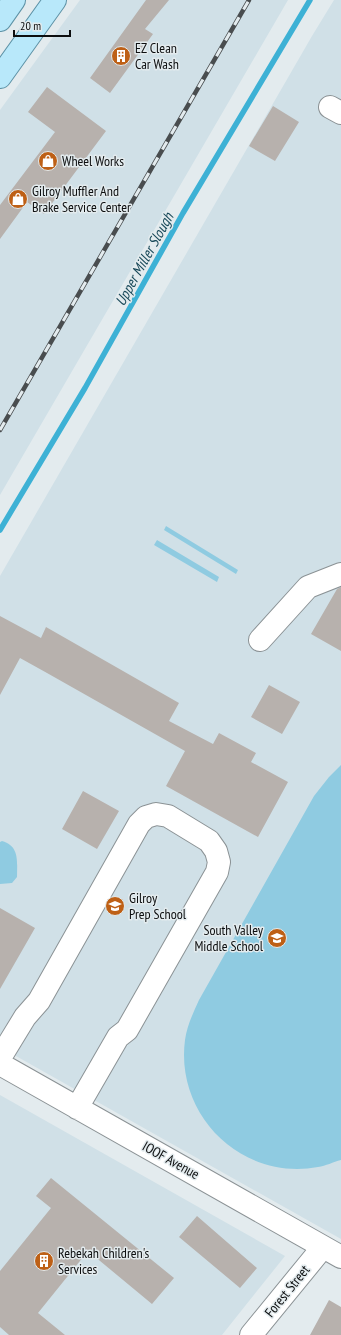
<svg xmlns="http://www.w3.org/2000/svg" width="341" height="1335" font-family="'PT Sans Narrow',sans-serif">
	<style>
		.built { fill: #d0e0e7 }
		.green { fill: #8fcbe1 }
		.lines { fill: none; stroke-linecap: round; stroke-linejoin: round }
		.stream { stroke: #3db1d5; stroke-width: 5.5 }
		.building { fill: #b7b1ad }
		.minor-casing { stroke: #8b9295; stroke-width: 24 }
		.major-casing { stroke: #5d92a6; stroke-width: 24 }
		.minor { stroke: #fff; stroke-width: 22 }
		.major { stroke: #b8e8fa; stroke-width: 22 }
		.rail-casing { stroke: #494d4f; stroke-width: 4.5 }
		.rail { stroke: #e3ebee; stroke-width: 3; stroke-dasharray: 9; stroke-linecap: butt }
		.labels { text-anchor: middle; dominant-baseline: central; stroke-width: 3; stroke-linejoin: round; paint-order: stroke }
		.poi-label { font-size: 14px; fill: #0c0e0f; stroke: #e3ebee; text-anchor: start }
		.street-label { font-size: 14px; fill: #0c0e0f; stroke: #e3ebee }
		.water-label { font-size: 15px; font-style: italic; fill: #194959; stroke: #e3ebee }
	</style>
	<rect width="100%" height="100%" fill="#e3ebee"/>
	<!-- built -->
	<path class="built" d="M80 0H288L0 495V110Z
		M334 0H341V1239L0 1047V576L312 36Z
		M0 1095 285 1256 222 1335H0Z"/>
	<!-- green -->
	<path class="green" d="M166 526 238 570 236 574 164 530Z
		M157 540 219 577 217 582 154 545Z
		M341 765V1160C333 1162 326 1166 318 1167 242 1181 175 1116 185 1040 187 1026 193 1013 199 1000L314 796 329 777Z
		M2 841C20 846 17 862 17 877L12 883 0 884V842Z"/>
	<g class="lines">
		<!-- stream -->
		<path class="stream" d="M0 530 85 388 183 213 310 0"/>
	</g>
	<!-- building -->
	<path class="building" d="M146 0H169L145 29 153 34 110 93 90 78Z
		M47 87 106 131 44 214 27 202 0 239V205L55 132 28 112Z
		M273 106 299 122 275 161 249 146Z
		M341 587V651L311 634 337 589Z
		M0 616 41 638 46 627 179 703 169 721 213 744 219 733 256 753 251 762 288 782 258 837 166 786 185 751 47 673 20 658 0 695Z
		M269 685 300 702 282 734 251 717Z
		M83 791 119 811 97 849 62 829Z
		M0 908 35 928 0 989Z
		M51 1178 174 1278 152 1304 88 1251 38 1313 65 1335H9L0 1327V1271L51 1208 36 1196Z
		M197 1216 257 1268 240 1288 179 1237Z
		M329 1300 341 1307V1335H310Z"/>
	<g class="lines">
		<defs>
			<path id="minor" d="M330 107 341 113
				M260 640 308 587 341 574
				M0 1058 25 1017 39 1001 139 824 146 817 156 814 168 816 209 841 216 851 219 862 217 872 127 1030 118 1037 77 1108
				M0 1064 341 1257
				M251 1335 323 1247"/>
			<path id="major" d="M0 20 14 0
				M0 77 55 0"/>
		</defs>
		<!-- minor casing -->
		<use href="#minor" class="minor-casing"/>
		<!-- major casing -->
		<use href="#major" class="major-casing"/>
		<!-- minor -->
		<use href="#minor" class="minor"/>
		<!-- major -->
		<use href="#major" class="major"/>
		<defs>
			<path id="rail" d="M0 430 249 0"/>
		</defs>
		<!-- rail casing -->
		<use href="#rail" class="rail-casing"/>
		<!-- rail -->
		<use href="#rail" class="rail"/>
	</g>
	<!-- icons -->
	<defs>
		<symbol id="building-disc" viewBox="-11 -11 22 22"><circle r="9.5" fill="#be6016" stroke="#e3ebee"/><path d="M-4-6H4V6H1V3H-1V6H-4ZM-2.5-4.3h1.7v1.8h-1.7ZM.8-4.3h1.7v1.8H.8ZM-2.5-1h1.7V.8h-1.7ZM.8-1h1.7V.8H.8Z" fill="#fff"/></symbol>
		<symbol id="shop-disc" viewBox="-11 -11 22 22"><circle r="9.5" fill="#be6016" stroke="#e3ebee"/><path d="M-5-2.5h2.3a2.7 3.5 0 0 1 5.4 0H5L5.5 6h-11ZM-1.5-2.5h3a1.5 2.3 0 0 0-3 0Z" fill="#fff"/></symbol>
		<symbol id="school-disc" viewBox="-11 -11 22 22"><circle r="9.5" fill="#be6016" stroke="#e3ebee"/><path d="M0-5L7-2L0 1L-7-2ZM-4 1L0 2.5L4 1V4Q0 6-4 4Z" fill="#fff"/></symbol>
	</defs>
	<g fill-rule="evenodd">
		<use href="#building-disc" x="110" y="45" width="22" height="22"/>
		<use href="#shop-disc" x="37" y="150" width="22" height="22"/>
		<use href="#shop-disc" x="7" y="188" width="22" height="22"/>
		<use href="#school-disc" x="104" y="895" width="22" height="22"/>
		<use href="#school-disc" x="266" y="927" width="22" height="22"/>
		<use href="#building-disc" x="33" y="1250" width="22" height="22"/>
	</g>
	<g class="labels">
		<!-- poi labels -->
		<g class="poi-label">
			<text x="135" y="48">EZ Clean<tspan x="135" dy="16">Car Wash</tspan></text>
			<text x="62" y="161">Wheel Works</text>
			<text x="32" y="191">Gilroy Muffler And<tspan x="32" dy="16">Brake Service Center</tspan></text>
			<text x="129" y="898">Gilroy<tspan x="129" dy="16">Prep School</tspan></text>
			<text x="263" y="930" text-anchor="end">South Valley<tspan x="263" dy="16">Middle School</tspan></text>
			<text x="58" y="1253">Rebekah Children's<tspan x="58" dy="16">Services</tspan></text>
		</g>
		<!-- street labels -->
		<g class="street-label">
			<text transform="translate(171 1160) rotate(29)">IOOF Avenue</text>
			<text transform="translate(287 1291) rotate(-51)">Forest Street</text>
		</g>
		<!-- water labels -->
		<g class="water-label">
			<text transform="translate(144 259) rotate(-61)">Upper Miller Slough</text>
		</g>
	</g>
	<!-- scale -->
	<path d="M14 30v6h56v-6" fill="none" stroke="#0c0e0f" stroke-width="2"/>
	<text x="20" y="30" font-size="12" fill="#0c0e0f" stroke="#e3ebee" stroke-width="3" paint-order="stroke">20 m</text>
</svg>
